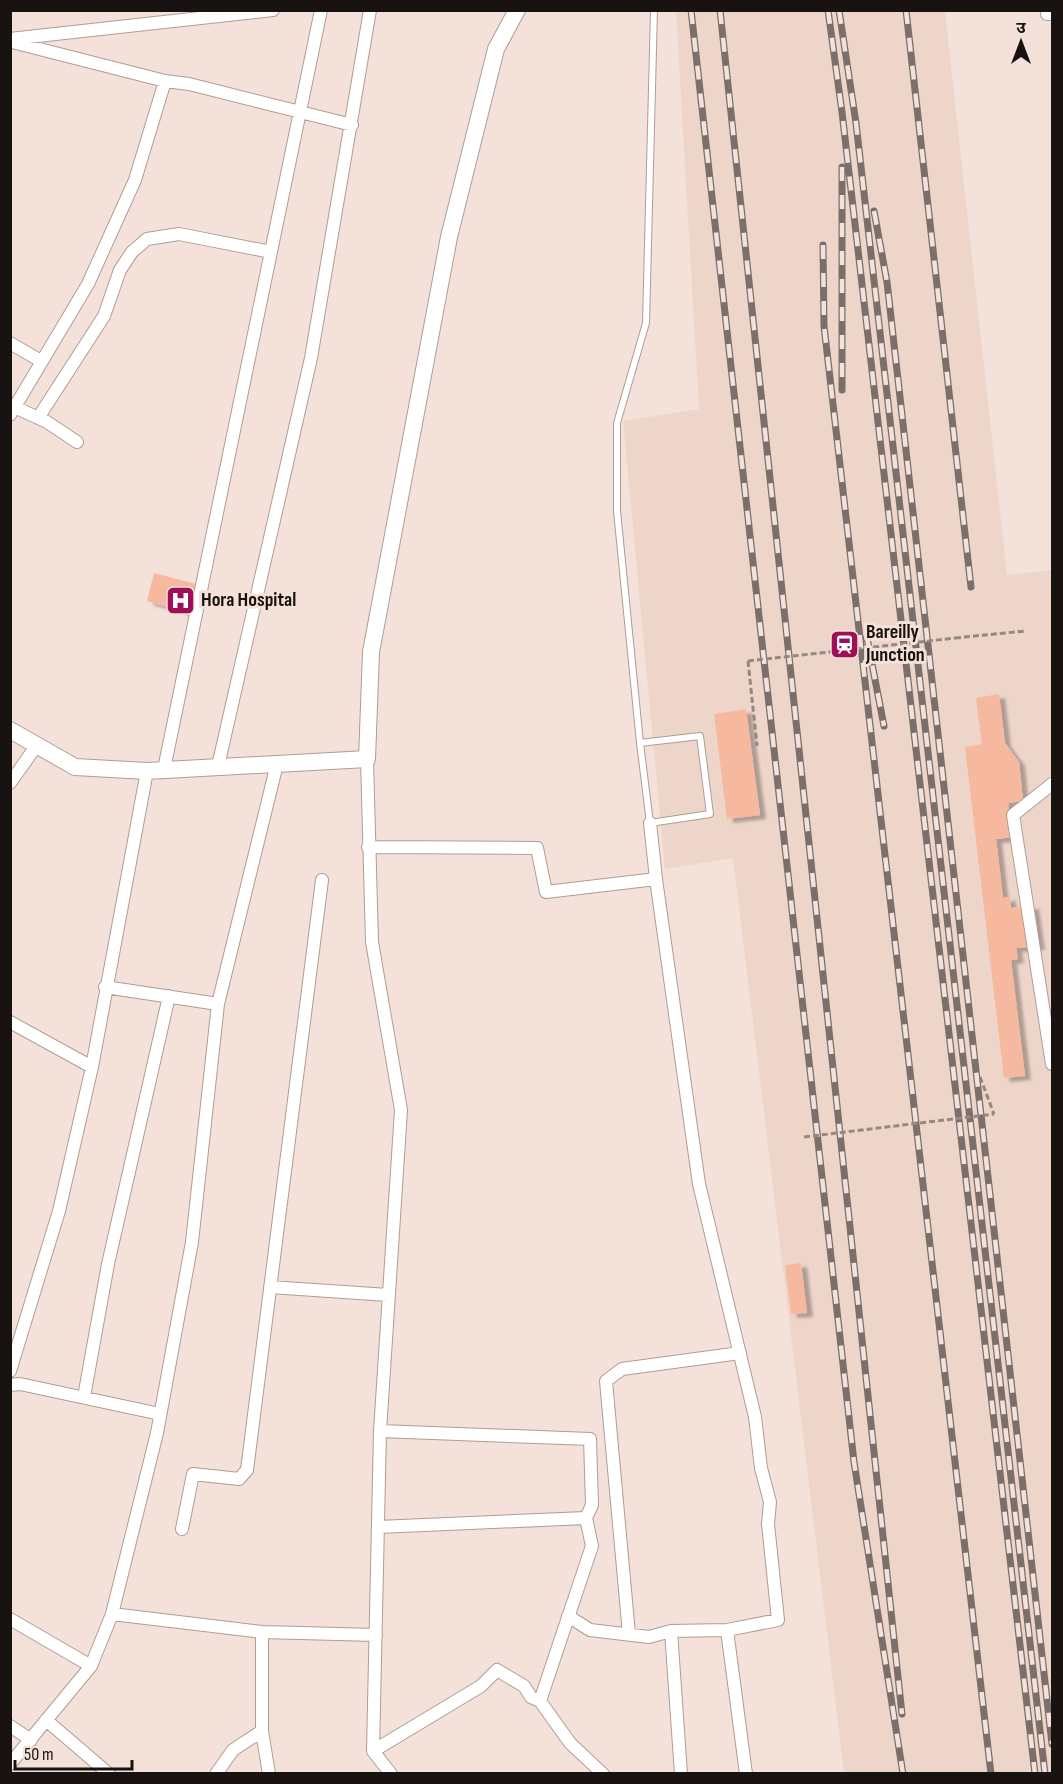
<svg xmlns="http://www.w3.org/2000/svg" width="1063" height="1784" font-family="'Sofia Sans Condensed','Noto Sans Devanagari',sans-serif">
	<style>
		.built { fill: #eed5ca }
		.building { fill: #f6b99f; filter: url(#shadow) }
		.lines { fill: none; stroke-linecap: round; stroke-linejoin: round }
		.service-casing { stroke: #ae9d96; stroke-width: 8 }
		.minor-casing { stroke: #ae9d96; stroke-width: 14 }
		.tertiary-casing { stroke: #ae9d96; stroke-width: 18 }
		.path { stroke: #948882; stroke-width: 3; stroke-dasharray: 6 3; stroke-linecap: butt }
		.service { stroke: #fff; stroke-width: 6 }
		.minor { stroke: #fff; stroke-width: 12 }
		.tertiary { stroke: #fff; stroke-width: 16 }
		.rail-casing { stroke: #7a6f6a; stroke-width: 7 }
		.rail { stroke: #f4e2da; stroke-width: 4.5; stroke-dasharray: 14; stroke-linecap: butt }
		.path-bridge { stroke: #948882; stroke-width: 3; stroke-dasharray: 6 3; stroke-linecap: butt }
		.labels { text-anchor: middle; dominant-baseline: central; stroke-width: 6; stroke-linejoin: round; paint-order: stroke }
		.poi-label { font-size: 20px; font-weight: bold; fill: #181210; stroke: #f4e2da; text-anchor: start }
	</style>
	<defs>
		<filter id="shadow"><feDropShadow dx="6" dy="4" stdDeviation="1.5" flood-color="#0004"/></filter>
	</defs>
	<rect width="100%" height="100%" fill="#f4e2da"/>
	<!-- built -->
	<path class="built" d="M676 11H945L1007 575 1052 570V1773H844L733 858 665 869 623 421 699 409Z"/>
	<!-- building -->
	<path class="building" d="M154 573 200 585 192 614 147 601Z
		M999 694 1005 743 1019 762 1023 801 1008 803 1013 837 996 839 1003 898 1010 897 1011 908 1033 905 1039 946 1016 948 1018 959 1011 960 1025 1076 1004 1078 965 747 982 744 976 698Z
		M746 709 760 815 727 819 714 714Z
		M801 1263 807 1313 791 1314 785 1265Z"/>
	<g class="lines">
		<defs>
			<path id="service" d="M700 736 710 814 650 823 640 743Z
				M640 743 617 511V423L646 323 654 10"/>
			<path id="minor" d="M1047 14H1052
				M10 39 273 10
				M12 42 165 81
				M10 343 41 361
				M10 405 47 422 77 442
				M10 415 88 284 135 180 165 81 189 84 352 125
				M38 418 104 316 120 270 132 252 147 239 179 234 271 252
				M367 759 372 942 401 1110 380 1431 373 1751 391 1774
				M218 766 311 358 370 10
				M164 769 321 10
				M10 783 37 745
				M1052 784 1013 815 1052 1064
				M368 847 537 848 546 892 656 879 650 823
				M656 879 699 1184 755 1417 761 1468 770 1502 768 1524 778 1620 727 1630 671 1631 681 1774
				M105 987 218 1004
				M10 1022 92 1067
				M270 1287 388 1295
				M10 1371 59 1211 92 1067 147 771
				M10 1385 20 1384 160 1414
				M84 1397 108 1264 169 996
				M380 1431 590 1439 592 1505 586 1518 592 1546 540 1701
				M378 1527 586 1518
				M182 1529 193 1474 239 1479 247 1470 322 880
				M112 1614 262 1632 376 1635
				M568 1616 590 1630 649 1637 671 1631
				M10 1619 91 1666
				M727 1630 746 1774
				M262 1632V1731L269 1774
				M629 1634 606 1381 622 1369 740 1353
				M46 1720 109 1774
				M10 1726 31 1740
				M373 1751 481 1686 497 1670 524 1686 531 1697 540 1701 570 1743 603 1774
				M10 1764 91 1666 112 1614 157 1433 192 1242 218 1004 277 764
				M216 1774 233 1750 262 1731"/>
			<path id="tertiary" d="M10 730 75 767 147 771 367 759 371 652 449 237 496 49 517 10"/>
		</defs>
		<!-- service casing -->
		<use href="#service" class="service-casing"/>
		<!-- minor casing -->
		<use href="#minor" class="minor-casing"/>
		<!-- tertiary casing -->
		<use href="#tertiary" class="tertiary-casing"/>
		<!-- path -->
		<path class="path" d="M955 638 1025 631
			M748 661 757 746
			M980 1077 994 1114"/>
		<!-- service -->
		<use href="#service" class="service"/>
		<!-- minor -->
		<use href="#minor" class="minor"/>
		<!-- tertiary -->
		<use href="#tertiary" class="tertiary"/>
		<defs>
			<path id="rail" d="M691 10 854 1462 903 1774
				M720 10 902 1714
				M828 10 842 112 1035 1774
				M839 10 856 123 1045 1774
				M906 10 971 587
				M842 167V390
				M874 211 887 282 1052 1744
				M823 245 824 326 991 1774
				M867 638 884 726"/>
		</defs>
		<!-- rail casing -->
		<use href="#rail" class="rail-casing"/>
		<!-- rail -->
		<use href="#rail" class="rail"/>
		<!-- path-bridge -->
		<path class="path-bridge" d="M748 661 955 638
			M804 1137 994 1114"/>
	</g>
	<!-- icons -->
	<defs>
		<symbol id="hospital-square" viewBox="-11 -11 22 22"><rect x="-9" y="-9" width="18" height="18" rx="4" fill="#a00e55" stroke="#f4e2da"/><path d="M-5-5h3v3.5h4V-5h3V5h-3V1.5h-4V5h-3Z" fill="#fff"/></symbol>
		<symbol id="station-square" viewBox="-11 -11 22 22"><rect x="-9" y="-9" width="18" height="18" rx="4" fill="#a00e55" stroke="#f4e2da"/><path d="M-3-6H3Q5-6 5-4V2Q5 4 3 4L4.5 6H3L1.5 4h-3L-3 6H-4.5L-3 4Q-5 4-5 2V-4Q-5-6-3-6ZM-3.5-4v3h7v-3ZM-3.5 1v1.5H-2V1ZM2 1v1.5H3.5V1Z" fill="#fff"/></symbol>
	</defs>
	<g fill-rule="evenodd">
		<use href="#hospital-square" x="164" y="584" width="33" height="33"/>
		<use href="#station-square" x="828" y="628" width="33" height="33"/>
	</g>
	<g class="labels">
		<!-- poi labels -->
		<g class="poi-label">
			<text x="201" y="600">Hora Hospital</text>
			<text x="866" y="632">Bareilly<tspan x="866" dy="23">Junction</tspan></text>
		</g>
	</g>
	<!-- border -->
	<rect width="1063" height="1784" fill="none" stroke="#181210" stroke-width="24"/>
	<!-- north arrow -->
	<g transform="translate(1021 42)" stroke="#f4e2da" stroke-width="4.5" paint-order="stroke">
	<path d="M0-4.5L10 22L0 15L-10 22Z" fill="#181210"/>
	<text y="-9" font-size="16" font-weight="bold" text-anchor="middle" fill="#181210">उ</text>
	</g>
	<!-- scale -->
	<path d="M15 1760v9h117v-9" fill="none" stroke="#181210" stroke-width="3"/>
	<text x="24" y="1760" font-size="18" fill="#181210" stroke="#f4e2da" stroke-width="4.5" paint-order="stroke">50 m</text>
</svg>
